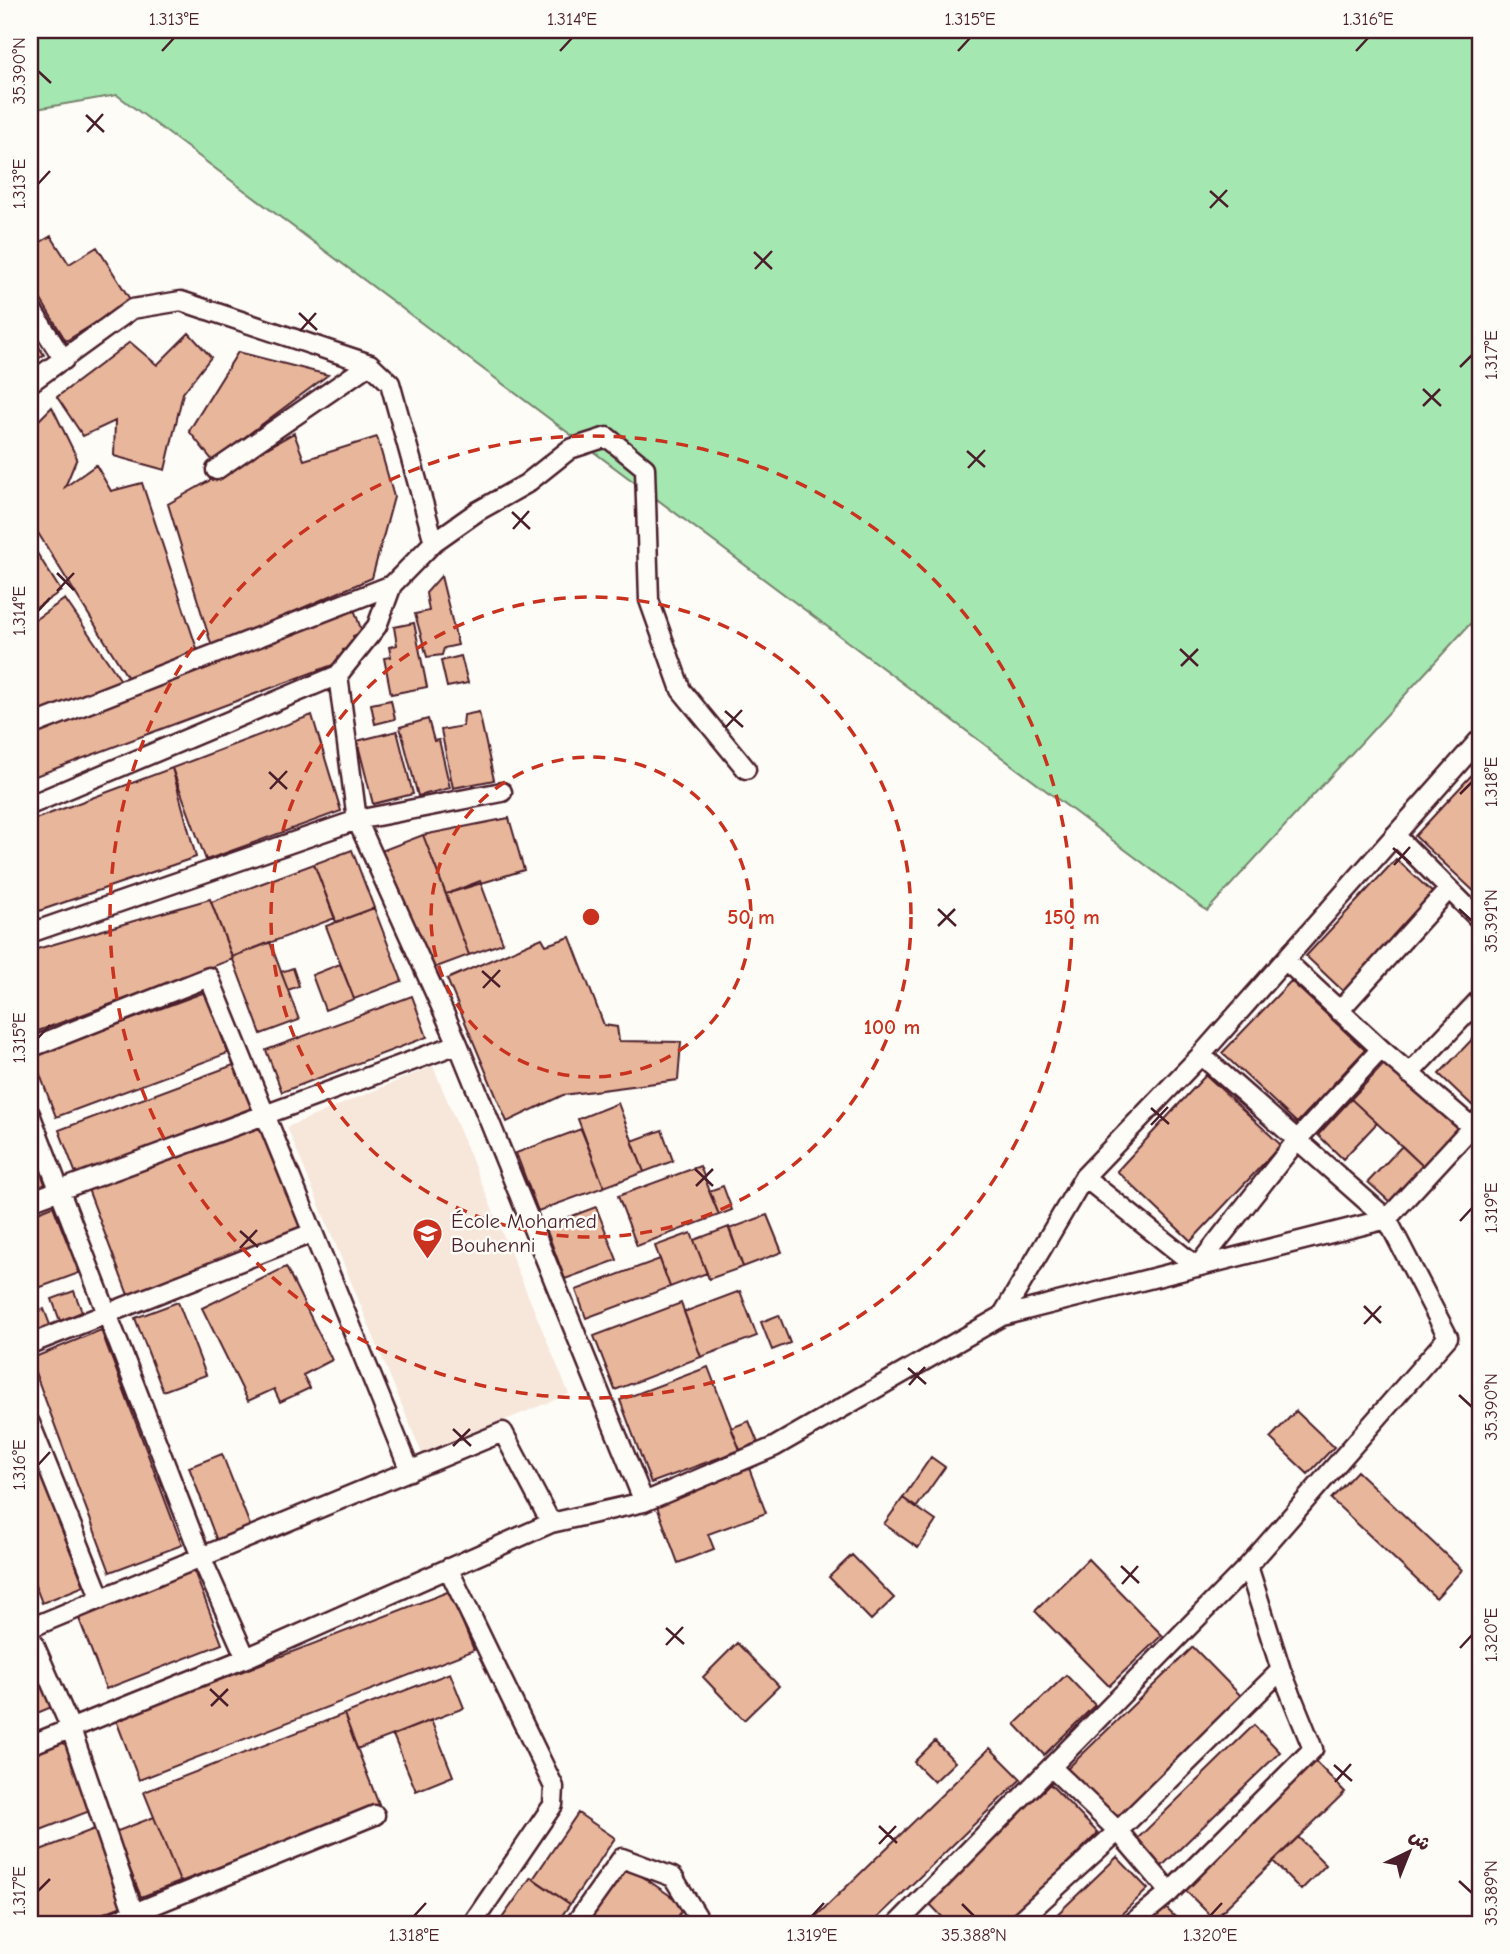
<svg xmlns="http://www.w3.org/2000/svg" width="1510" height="1954" font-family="'Comic Neue','Playpen Sans Arabic',sans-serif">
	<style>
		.built { fill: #f7e7db }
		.green { fill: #a5e7b0; stroke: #78836e; stroke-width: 2 }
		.building { fill: #e8b69a; stroke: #4a1f2b; stroke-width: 2 }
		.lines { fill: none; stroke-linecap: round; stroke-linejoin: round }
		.street-casing { stroke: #4a1f2b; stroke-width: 23 }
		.street { stroke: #fdfcf7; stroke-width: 18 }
		.ticks { fill: none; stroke: #4a1f2b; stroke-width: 2.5 }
		.ring { fill: none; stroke: #c8321e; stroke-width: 3.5; stroke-dasharray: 12 9 }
		.labels { text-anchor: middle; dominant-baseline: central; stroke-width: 5; stroke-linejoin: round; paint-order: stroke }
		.poi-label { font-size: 21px; fill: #4a1f2b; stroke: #fdfcf7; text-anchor: start }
		.centre { fill: #c8321e; stroke: #fdfcf7; stroke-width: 3.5 }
		.ring-label { font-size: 21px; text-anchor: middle; font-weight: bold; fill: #c8321e; stroke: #fdfcf7; stroke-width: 5; stroke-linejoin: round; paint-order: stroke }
		.neatline { fill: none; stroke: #4a1f2b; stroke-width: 2.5 }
		.ticks-label { font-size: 18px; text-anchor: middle; fill: #4a1f2b }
	</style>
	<rect width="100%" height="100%" fill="#fdfcf7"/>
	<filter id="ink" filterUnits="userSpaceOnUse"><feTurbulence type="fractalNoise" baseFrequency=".0143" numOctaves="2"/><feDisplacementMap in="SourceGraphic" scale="14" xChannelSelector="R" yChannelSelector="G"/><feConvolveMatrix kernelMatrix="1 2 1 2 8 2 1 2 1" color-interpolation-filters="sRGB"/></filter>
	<g filter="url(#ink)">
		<!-- built -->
		<path class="built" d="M433 1066 569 1394 422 1454 287 1127Z"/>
		<!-- green -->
		<path class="green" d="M30 30H1480V613L1207 911 117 95 30 110Z"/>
		<!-- building -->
		<path class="building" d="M30 229 39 243 51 236 69 264 97 247 131 301 66 341 30 282Z
			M30 332 44 355 30 364Z
			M189 333 211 357 183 393 165 470 114 456 115 421 83 436 57 397 130 342 157 365Z
			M238 352 328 375 213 461 189 431Z
			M52 407 77 458 65 487 96 465 111 491 142 483 199 655 131 683 30 520V429Z
			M294 433 304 460 377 437 394 497 372 578 212 647 168 504Z
			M30 542 61 591 30 612Z
			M441 576 458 645 444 648 442 655 427 657 415 614 429 611 426 593Z
			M65 599 124 685 30 722V623Z
			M354 609 362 632 353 636 355 646 343 650 346 660 30 778V732Z
			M414 623 427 687 391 694 384 658 391 657 389 647 397 645 394 627Z
			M461 656 468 683 447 687 441 661Z
			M391 700 395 719 375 724 371 704Z
			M479 712 494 780 453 788 441 730 463 726 464 715Z
			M312 715 341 811 206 860 172 768Z
			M428 719 434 741 439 740 450 788 418 796 400 727Z
			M397 731 413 794 373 804 357 741Z
			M1480 766V897L1415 836Z
			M172 768 196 857 30 914V821Z
			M509 818 524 870 446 894 423 835Z
			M423 835 469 955 426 971 381 851Z
			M352 850 374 908 336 922 314 864Z
			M1396 859 1435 895 1344 992 1306 956Z
			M314 864 335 918 232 957 211 902Z
			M480 881 503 943 469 955 446 894Z
			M210 899 233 959 30 1034V951Z
			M374 908 402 981 354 999 326 926Z
			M570 937 604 1025 617 1027 619 1041 681 1042 678 1080 563 1095 507 1122 447 979 542 938 546 945Z
			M270 942 299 1020 261 1034 232 957Z
			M340 964 354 999 325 1010 312 975Z
			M293 968 299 986 288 990 281 972Z
			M1291 981 1365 1050 1297 1123 1222 1053Z
			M205 992 228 1053 56 1117 33 1056Z
			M412 996 427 1037 282 1092 266 1050Z
			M1480 1031V1103L1475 1108 1439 1074Z
			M1386 1062 1459 1130 1424 1167 1351 1099Z
			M236 1064 252 1108 76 1174 59 1130Z
			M1206 1075 1281 1145 1191 1241 1117 1171Z
			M1351 1099 1377 1123 1343 1159 1318 1135Z
			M618 1103 644 1172 604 1187 578 1119Z
			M264 1123 305 1229 128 1295 88 1189Z
			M581 1129 604 1187 538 1211 516 1153Z
			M662 1130 673 1161 644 1172 632 1141Z
			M30 1143 46 1187 30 1193Z
			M1402 1146 1424 1167 1391 1203 1368 1182Z
			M700 1166 719 1215 637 1246 618 1196Z
			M723 1186 732 1210 719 1215 709 1191Z
			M53 1206 79 1273 30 1291V1215Z
			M596 1207 617 1260 565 1279 545 1226Z
			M767 1215 782 1252 743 1267 729 1229Z
			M729 1227 743 1267 709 1279 694 1240Z
			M691 1233 707 1273 670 1287 655 1246Z
			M660 1259 670 1287 586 1318 576 1290Z
			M286 1267 332 1360 303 1375 310 1388 280 1402 274 1389 248 1401 202 1308Z
			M74 1291 82 1312 60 1321 52 1299Z
			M740 1291 757 1336 701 1357 684 1312Z
			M178 1302 206 1375 163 1391 135 1318Z
			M681 1303 701 1357 615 1390 594 1336Z
			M44 1309 53 1333 30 1341V1315Z
			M779 1315 790 1343 772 1350 761 1322Z
			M101 1330 182 1545 110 1572 30 1359Z
			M708 1367 740 1450 651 1483 620 1400Z
			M1296 1411 1334 1447 1308 1474 1270 1438Z
			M749 1421 758 1443 740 1450 731 1428Z
			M30 1448 84 1586 42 1603 30 1572Z
			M222 1454 251 1528 217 1541 189 1467Z
			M931 1457 945 1467 916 1508 903 1498Z
			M749 1468 766 1513 708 1534 714 1549 678 1563 656 1504Z
			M1357 1471 1462 1570 1436 1598 1331 1499Z
			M903 1498 936 1521 918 1548 884 1524Z
			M852 1555 894 1598 871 1620 829 1577Z
			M1088 1559 1162 1635 1109 1686 1035 1611Z
			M194 1571 222 1644 106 1689 78 1616Z
			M450 1591 474 1650 139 1780 116 1720Z
			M30 1643 54 1706 30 1716Z
			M737 1643 779 1686 744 1720 703 1677Z
			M1193 1647 1244 1699 1117 1823 1066 1770Z
			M450 1673 464 1708 357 1749 344 1714Z
			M1066 1675 1095 1705 1044 1755 1015 1724Z
			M344 1714 379 1805 180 1882 144 1792Z
			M431 1720 453 1776 416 1791 393 1735Z
			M1254 1725 1280 1752 1160 1868 1135 1841Z
			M68 1738 95 1809 30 1834V1753Z
			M935 1741 955 1762 934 1782 914 1762Z
			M990 1748 1021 1779 871 1924H808Z
			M1315 1761 1345 1792 1214 1919 1184 1889Z
			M1050 1784 1098 1833 1005 1924H949L928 1902Z
			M578 1813 615 1838 570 1904 533 1879Z
			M154 1817 180 1882 141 1897 115 1832Z
			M97 1828 127 1904 76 1924H30V1854Z
			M1298 1837 1326 1865 1301 1890 1273 1861Z
			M1117 1857 1148 1889 1111 1924H1047Z
			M626 1865 685 1906 673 1924H586Z
			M531 1877 570 1904 556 1924H498Z
			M1164 1906 1182 1924H1145Z"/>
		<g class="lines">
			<defs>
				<path id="street" d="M30 307 64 360
					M30 383 132 309 181 301 370 364 390 383 434 542 392 585 377 626 338 675 357 820 458 1044 644 1502
					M216 470 370 364
					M434 542 478 511 526 484 570 449 607 437 645 468 649 600 681 690 746 769
					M30 726 392 585
					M30 805 338 675
					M1395 835 1480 920
					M30 933 357 820 502 792
					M1339 1011 1449 889
					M30 1048 209 977 410 1471
					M1381 1049 1472 1127
					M1409 1074 1480 999
					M30 1114 201 1557 246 1658
					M1084 1177 1197 1267 1297 1140 1381 1049 1285 960
					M30 1201 458 1044
					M1002 1316 1084 1177 1201 1055 1480 739
					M30 1344 312 1233
					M30 1423 101 1599
					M448 1568 554 1787 553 1805 472 1924
					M30 1628 503 1432 551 1523
					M30 1635 71 1729 134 1914
					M30 1745 246 1658 551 1523 644 1502 774 1447 1002 1316 1387 1219 1480 1118
					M1051 1767 1248 1566 1448 1337 1387 1219 1201 1055
					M107 1924 375 1815
					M575 1924 622 1858 673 1877 697 1916 691 1924
					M897 1924 1051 1767 1118 1831 1170 1892
					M1016 1924 1118 1831 1281 1670
					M1131 1924 1170 1892 1313 1749 1281 1670 1248 1566"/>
			</defs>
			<!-- street casing -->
			<use href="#street" class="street-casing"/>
			<!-- street -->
			<use href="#street" class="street"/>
		</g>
	</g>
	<!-- ticks -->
	<path class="ticks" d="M162 51 174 38M560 51 572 38M958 51 970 38M1356 51 1368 38M38 71 51 83M86 115 104 132M87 132 103 114M38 184 50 171M1210 191 1228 207M1210 208 1227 190M754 252 772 269M755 269 772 251M299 313 317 330M300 331 316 313M1460 367 1472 355M1423 389 1441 406M1423 406 1440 389M967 451 985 467M968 468 985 450M512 512 530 529M513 529 529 511M57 573 74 590M57 591 74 573M38 611 50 598M1180 649 1198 666M1181 666 1198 649M725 711 743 727M725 728 742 710M269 772 287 789M270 789 287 771M1460 794 1472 782M1393 848 1411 864M1394 865 1410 847M938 909 956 926M1459 909 1472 921M938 926 955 909M482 971 500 987M483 988 500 970M38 1038 50 1025M1151 1108 1169 1124M1151 1125 1168 1107M695 1169 713 1186M696 1186 713 1169M1460 1221 1472 1208M240 1231 258 1247M240 1248 257 1230M1364 1306 1381 1323M1364 1324 1381 1306M908 1368 926 1384M909 1385 925 1367M1459 1395 1472 1407M453 1429 471 1446M453 1446 470 1429M38 1465 50 1452M1121 1566 1139 1583M1122 1584 1138 1566M666 1628 684 1644M666 1645 683 1627M1460 1648 1472 1635M210 1689 228 1706M211 1706 228 1689M1334 1765 1352 1781M1335 1782 1351 1764M879 1826 897 1843M879 1844 896 1826M1459 1881 1472 1893M38 1891 50 1879M962 1904 974 1916M414 1916 426 1903M812 1916 824 1903M1210 1916 1222 1903"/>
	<!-- distance rings -->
	<g class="ring">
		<circle cx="591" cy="917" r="160"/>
		<circle cx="591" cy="917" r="320"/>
		<circle cx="591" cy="917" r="481"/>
	</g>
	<!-- icons -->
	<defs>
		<symbol id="school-pin" viewBox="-11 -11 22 30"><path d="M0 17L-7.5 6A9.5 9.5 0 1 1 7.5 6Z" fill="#c8321e" stroke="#fdfcf7"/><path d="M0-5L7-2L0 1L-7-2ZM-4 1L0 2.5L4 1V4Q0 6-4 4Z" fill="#fff"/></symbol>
	</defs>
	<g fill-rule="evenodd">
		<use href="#school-pin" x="410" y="1216" width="35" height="47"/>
	</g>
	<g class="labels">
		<!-- poi labels -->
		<g class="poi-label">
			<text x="451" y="1221">École Mohamed<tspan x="451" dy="24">Bouhenni</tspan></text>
		</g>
	</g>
	<circle cx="591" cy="917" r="10" class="centre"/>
	<g class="ring-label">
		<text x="751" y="924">50 m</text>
		<text x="1072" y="924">150 m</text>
		<text x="892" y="1034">100 m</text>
	</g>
	<!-- margin -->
	<rect width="1510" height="1954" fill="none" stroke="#fdfcf7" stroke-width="77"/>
	<!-- north arrow -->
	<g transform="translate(1409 1852) rotate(43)" stroke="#fdfcf7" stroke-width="5" paint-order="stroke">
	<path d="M0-5L12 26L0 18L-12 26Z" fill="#4a1f2b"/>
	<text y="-10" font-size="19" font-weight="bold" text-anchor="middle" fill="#4a1f2b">ش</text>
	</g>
	<rect x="38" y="38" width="1434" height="1878" class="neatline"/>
	<g class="ticks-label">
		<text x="174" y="25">1.313°E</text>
		<text x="572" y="25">1.314°E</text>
		<text x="970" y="25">1.315°E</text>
		<text x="1368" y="25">1.316°E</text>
		<text transform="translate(19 71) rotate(-90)" y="6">35.390°N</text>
		<text transform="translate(19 184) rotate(-90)" y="6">1.313°E</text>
		<text transform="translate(1491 355) rotate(-90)" y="6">1.317°E</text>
		<text transform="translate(19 611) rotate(-90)" y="6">1.314°E</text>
		<text transform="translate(1491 782) rotate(-90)" y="6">1.318°E</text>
		<text transform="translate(1491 921) rotate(-90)" y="6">35.391°N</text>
		<text transform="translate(19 1038) rotate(-90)" y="6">1.315°E</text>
		<text transform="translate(1491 1208) rotate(-90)" y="6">1.319°E</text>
		<text transform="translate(1491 1407) rotate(-90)" y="6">35.390°N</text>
		<text transform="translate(19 1465) rotate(-90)" y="6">1.316°E</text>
		<text transform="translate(1491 1635) rotate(-90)" y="6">1.320°E</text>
		<text transform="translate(19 1891) rotate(-90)" y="6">1.317°E</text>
		<text transform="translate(1491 1893) rotate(-90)" y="6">35.389°N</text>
		<text x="414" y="1941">1.318°E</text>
		<text x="812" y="1941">1.319°E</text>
		<text x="974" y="1941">35.388°N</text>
		<text x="1210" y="1941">1.320°E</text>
	</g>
</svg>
